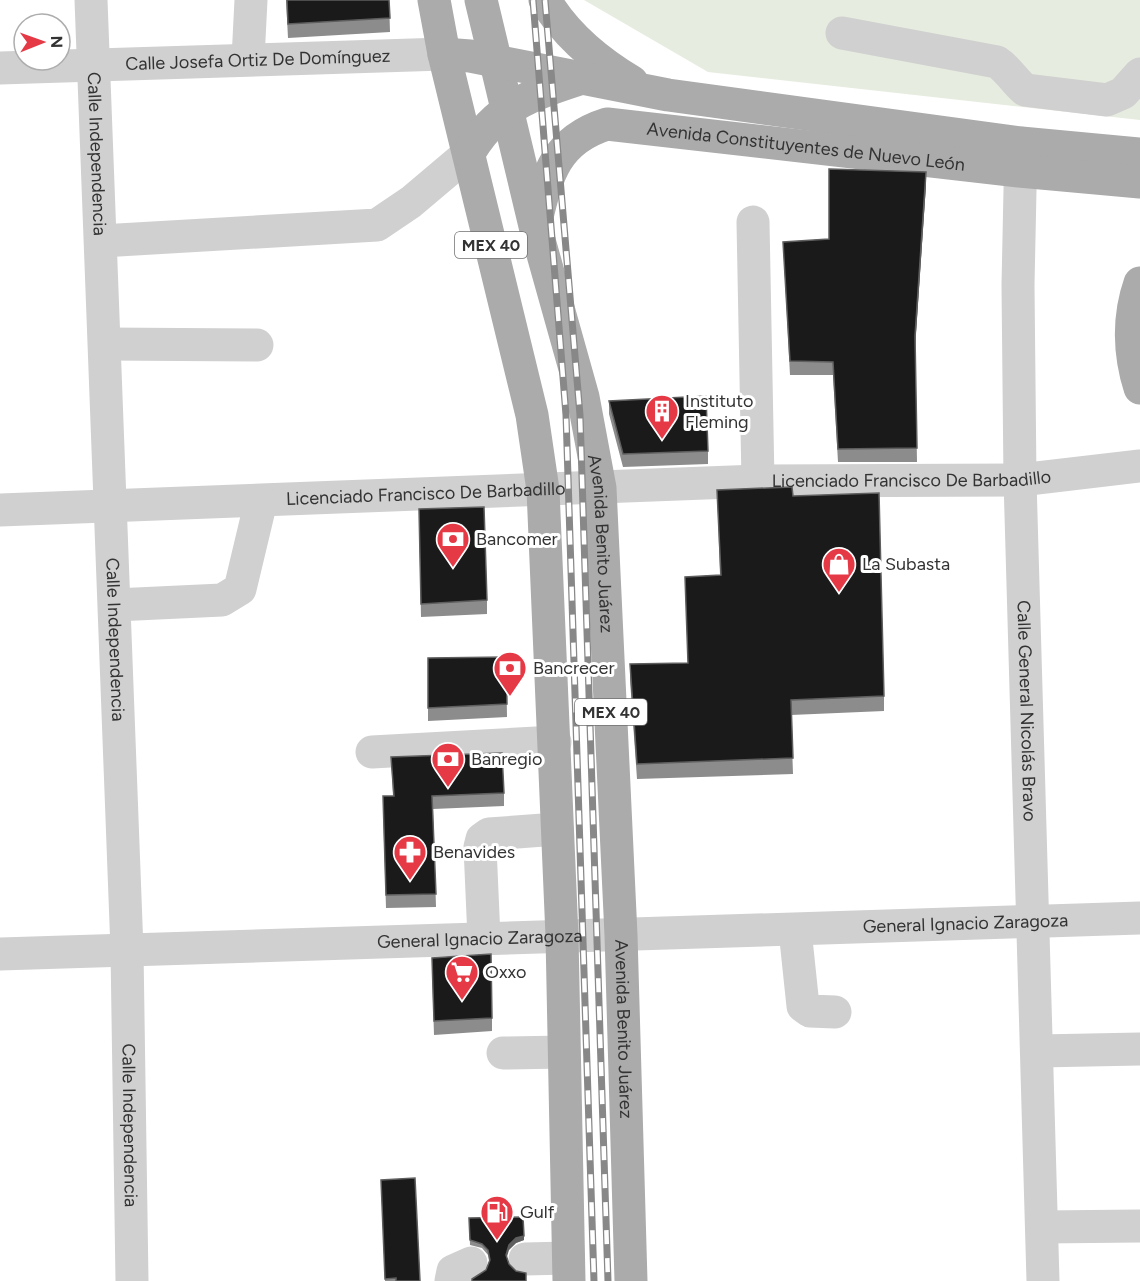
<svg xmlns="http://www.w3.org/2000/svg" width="1140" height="1281" font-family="Figtree,sans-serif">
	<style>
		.green { fill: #e6ecdf }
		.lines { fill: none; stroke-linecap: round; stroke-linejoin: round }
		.minor { stroke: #d0d0d0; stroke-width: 33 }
		.major { stroke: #ababab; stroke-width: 33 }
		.rail-casing { stroke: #888; stroke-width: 7 }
		.rail { stroke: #fff; stroke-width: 4.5; stroke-dasharray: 14; stroke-linecap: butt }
		.wall { fill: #8c8c8c }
		.shaded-wall { fill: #5f5f5f }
		.building { fill: #1a1a1a; stroke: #5f5f5f; stroke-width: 1.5 }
		.labels { text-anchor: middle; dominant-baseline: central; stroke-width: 6; stroke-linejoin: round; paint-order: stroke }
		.shield { fill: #fff; stroke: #707070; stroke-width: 1.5 }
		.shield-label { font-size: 16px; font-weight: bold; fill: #333 }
		.street-label { font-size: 18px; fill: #333; stroke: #fff }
		.poi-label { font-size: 18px; fill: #333; stroke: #fff; text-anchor: start }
	</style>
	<rect width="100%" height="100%" fill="#fff"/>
	<!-- green -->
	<path class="green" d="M584 0H1140V120L708 72Z"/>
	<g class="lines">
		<!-- minor -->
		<g class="minor">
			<path id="s1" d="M91 0 127 950 132 1281"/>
			<path d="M842 33 997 62C1009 70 1014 81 1025 90L1107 100 1123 93 1140 74"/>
			<path d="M248 59 251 0"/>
			<path id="s2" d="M0 68 444 54"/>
			<path id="s3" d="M1021 143 1018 285 1020 480 1043 1281"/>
			<path d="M753 222 758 481"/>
			<path d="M101 241 377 225 411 202 469 153"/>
			<path d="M105 344 257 345"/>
			<path id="s4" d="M0 510 758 481 1020 480 1140 466"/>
			<path d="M115 605 222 600 240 589 261 501"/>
			<path d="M372 752 555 742"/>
			<path d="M795 930 803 1006 810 1011 835 1012"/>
			<path d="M484 938 480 847 482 839 489 834 557 829"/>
			<path id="s5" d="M0 954 1140 918"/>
			<path d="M1039 1051 1140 1049"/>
			<path d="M503 1053 564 1052"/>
			<path d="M1042 1227 1140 1226"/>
			<path d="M525 1259 568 1258"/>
			<path d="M451 1281 453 1271 471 1263"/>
		</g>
		<!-- major -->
		<g class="major">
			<path d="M434 0 444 54 532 415 543 490 562 936 569 1281"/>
			<path id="s6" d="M481 0 535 226 583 397 600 488 621 935 631 1281"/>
			<path d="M545 0C566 36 597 61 632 82"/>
			<path d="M444 54 470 56 668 95 1021 143 1140 154"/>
			<path d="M469 153C496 107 530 95 579 79"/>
			<path id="s7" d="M536 221C547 174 556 140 607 124L1019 171 1140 182"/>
			<path d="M1140 283C1128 317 1129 354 1140 388"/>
		</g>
		<defs>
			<path id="rail" d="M533 0 566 415 594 1281
				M545 0 580 415 608 1281"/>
		</defs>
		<!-- rail casing -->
		<use href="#rail" class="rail-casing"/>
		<!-- rail -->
		<use href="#rail" class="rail"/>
	</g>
	<!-- wall -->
	<path class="wall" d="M286 0H389L390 32 288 38Z
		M926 185 915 347 917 462H838L833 375H790L783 242 829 239Z
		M609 401 708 451V464L623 467 609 414Z
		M717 490 793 496 884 696V711L791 715 793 774 637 779 630 680V664L688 663 685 577 720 575Z
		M419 522 487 600V614L421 617Z
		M506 657 507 717 428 721V658Z
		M391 757 504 793V806L433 809 436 907 386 908 383 810 393 796Z
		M432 971 492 1018V1031L434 1035Z
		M381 1180 420 1281H385Z
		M469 1218 524 1240 516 1243 486 1270 489 1261 488 1255 482 1248 470 1245Z"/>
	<!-- shaded-wall -->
	<path class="shaded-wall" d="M926 172V185L915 349V336Z
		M524 1236V1240L516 1243 509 1250 506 1260V1255L509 1245 516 1238Z"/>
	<!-- building -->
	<path class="building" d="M287 0H389L390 18 288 24Z
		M829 169 926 172 915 336 917 448 838 449 833 362 790 361 783 242 829 239Z
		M706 396 708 451 623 454 609 401Z
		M792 487 793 496 879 493 884 696 791 700 793 758 637 764 630 664 688 663 685 577 721 575 717 490Z
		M484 507 487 600 421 604 419 509Z
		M506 657 507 704 428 708V658Z
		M502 753 504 793 432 796 436 894 386 895 383 796H394L391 757Z
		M491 954 492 1018 434 1021 432 958Z
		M415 1178 420 1281H396V1278L385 1279 381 1180Z
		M523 1217 524 1236 516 1238 509 1245 506 1255 509 1264 516 1271 526 1273V1281H472V1279L486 1270 490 1260 488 1250 482 1244 470 1240 469 1218Z"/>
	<!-- icons -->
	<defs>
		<symbol id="building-pin" viewBox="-11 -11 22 30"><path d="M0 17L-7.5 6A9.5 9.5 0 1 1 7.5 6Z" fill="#e63946" stroke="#fff"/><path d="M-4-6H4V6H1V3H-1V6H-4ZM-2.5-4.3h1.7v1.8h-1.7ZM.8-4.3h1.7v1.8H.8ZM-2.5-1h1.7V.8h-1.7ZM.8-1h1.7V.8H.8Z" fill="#fff"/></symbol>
		<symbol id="bank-pin" viewBox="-11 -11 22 30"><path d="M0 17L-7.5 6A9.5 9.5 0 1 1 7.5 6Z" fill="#e63946" stroke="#fff"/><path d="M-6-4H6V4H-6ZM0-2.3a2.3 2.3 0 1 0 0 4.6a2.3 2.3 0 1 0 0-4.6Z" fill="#fff"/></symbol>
		<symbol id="shop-pin" viewBox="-11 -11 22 30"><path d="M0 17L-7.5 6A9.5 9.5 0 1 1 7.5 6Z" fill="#e63946" stroke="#fff"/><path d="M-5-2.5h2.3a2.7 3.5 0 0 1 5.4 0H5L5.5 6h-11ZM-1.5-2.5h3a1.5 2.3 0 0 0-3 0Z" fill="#fff"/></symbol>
		<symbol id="pharmacy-pin" viewBox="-11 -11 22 30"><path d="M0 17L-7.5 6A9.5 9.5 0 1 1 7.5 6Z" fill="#e63946" stroke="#fff"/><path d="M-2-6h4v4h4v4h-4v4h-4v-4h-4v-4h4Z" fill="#fff"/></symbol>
		<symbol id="supermarket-pin" viewBox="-11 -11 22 30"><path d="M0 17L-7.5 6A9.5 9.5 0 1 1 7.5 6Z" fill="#e63946" stroke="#fff"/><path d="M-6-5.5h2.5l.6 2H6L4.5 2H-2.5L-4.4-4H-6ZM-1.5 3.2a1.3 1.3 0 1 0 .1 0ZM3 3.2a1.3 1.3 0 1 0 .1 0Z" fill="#fff"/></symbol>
		<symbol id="fuel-pin" viewBox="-11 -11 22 30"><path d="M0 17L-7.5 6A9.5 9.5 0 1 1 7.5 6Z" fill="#e63946" stroke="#fff"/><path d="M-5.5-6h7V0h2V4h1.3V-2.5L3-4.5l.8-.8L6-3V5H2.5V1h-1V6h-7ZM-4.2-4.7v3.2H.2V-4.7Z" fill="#fff"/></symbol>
	</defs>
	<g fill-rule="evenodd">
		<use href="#building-pin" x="643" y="392" width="38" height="52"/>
		<use href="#bank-pin" x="434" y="520" width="38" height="52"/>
		<use href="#shop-pin" x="820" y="545" width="38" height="52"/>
		<use href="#bank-pin" x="491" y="649" width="38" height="52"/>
		<use href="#bank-pin" x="429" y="740" width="38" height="52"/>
		<use href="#pharmacy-pin" x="391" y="833" width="38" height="52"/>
		<use href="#supermarket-pin" x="443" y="953" width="38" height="52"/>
		<use href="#fuel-pin" x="478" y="1193" width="38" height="52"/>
	</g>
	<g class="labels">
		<!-- shield labels -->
		<g class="shield">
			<rect x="455" y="232" width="72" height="26" rx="4.5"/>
			<rect x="575" y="699" width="72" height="26" rx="4.5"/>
		</g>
		<g class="shield-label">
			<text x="491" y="245">MEX 40</text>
			<text x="611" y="712">MEX 40</text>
		</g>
		<!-- street labels -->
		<g class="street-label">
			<text stroke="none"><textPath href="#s2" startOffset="258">Calle Josefa Ortiz De Domínguez</textPath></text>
			<text stroke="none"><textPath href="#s7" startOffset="328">Avenida Constituyentes de Nuevo León</textPath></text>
			<text stroke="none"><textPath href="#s1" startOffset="154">Calle Independencia</textPath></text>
			<text stroke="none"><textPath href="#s4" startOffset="912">Licenciado Francisco De Barbadillo</textPath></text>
			<text stroke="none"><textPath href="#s4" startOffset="426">Licenciado Francisco De Barbadillo</textPath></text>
			<text stroke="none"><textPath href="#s6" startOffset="558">Avenida Benito Juárez</textPath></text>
			<text stroke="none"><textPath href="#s1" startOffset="640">Calle Independencia</textPath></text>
			<text stroke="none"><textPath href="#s3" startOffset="568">Calle General Nicolás Bravo</textPath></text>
			<text stroke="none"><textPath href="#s5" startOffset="966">General Ignacio Zaragoza</textPath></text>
			<text stroke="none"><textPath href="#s5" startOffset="480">General Ignacio Zaragoza</textPath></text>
			<text stroke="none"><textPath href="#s6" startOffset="1044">Avenida Benito Juárez</textPath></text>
			<text stroke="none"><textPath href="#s1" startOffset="1126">Calle Independencia</textPath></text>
		</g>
		<!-- poi labels -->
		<g class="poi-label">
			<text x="685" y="401">Instituto<tspan x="685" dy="21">Fleming</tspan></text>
			<text x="476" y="539">Bancomer</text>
			<text x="862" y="564">La Subasta</text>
			<text x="533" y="668">Bancrecer</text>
			<text x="471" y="759">Banregio</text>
			<text x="433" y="852">Benavides</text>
			<text x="485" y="972">Oxxo</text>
			<text x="520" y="1212">Gulf</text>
		</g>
	</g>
	<!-- north arrow -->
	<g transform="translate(42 42) rotate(89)"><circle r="28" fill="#ffffff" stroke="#adadad" stroke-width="1.5"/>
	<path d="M0-4.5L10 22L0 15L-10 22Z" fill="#e63946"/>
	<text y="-9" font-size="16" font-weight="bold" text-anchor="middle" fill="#333333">N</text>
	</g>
</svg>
